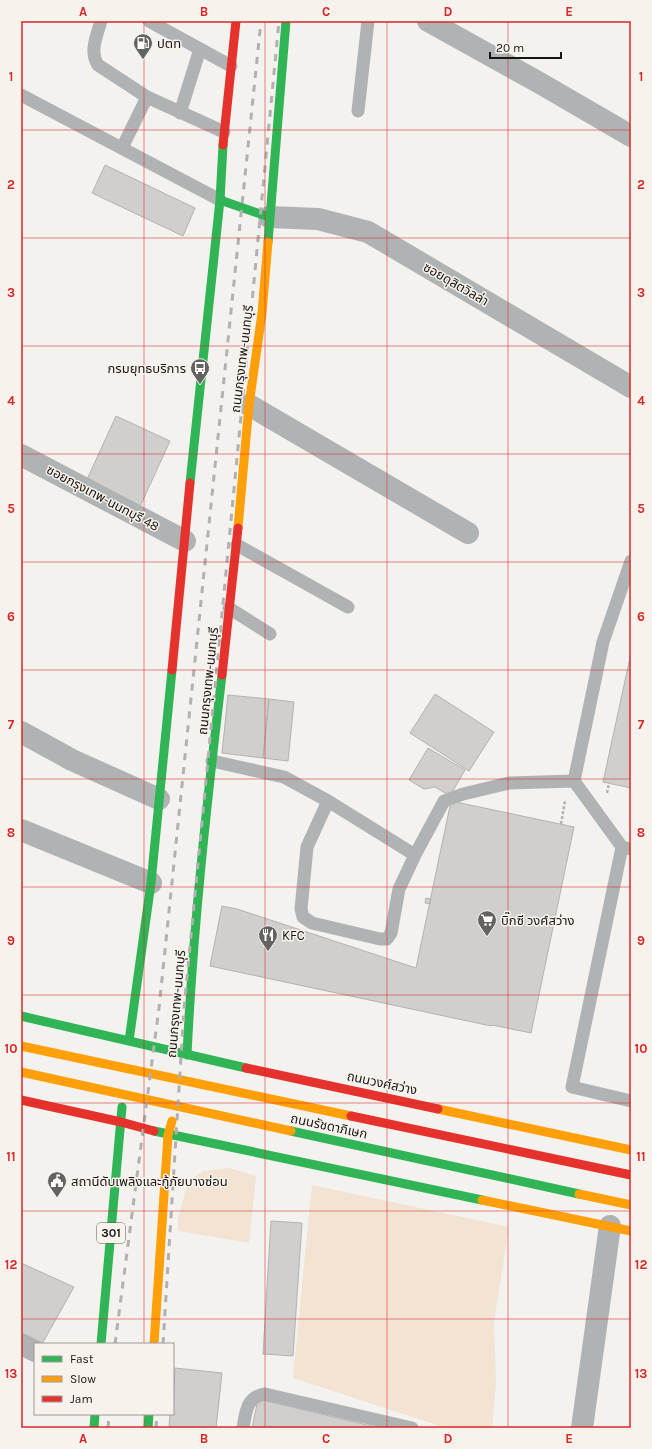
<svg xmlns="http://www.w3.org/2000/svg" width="652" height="1449" font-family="Karla,'Noto Sans Thai',sans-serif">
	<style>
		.green { fill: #f2e3d2 }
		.building { fill: #d1cfcd; stroke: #b4b2af }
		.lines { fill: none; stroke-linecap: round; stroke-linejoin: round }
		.path { stroke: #b0b1b1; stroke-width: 2.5; stroke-dasharray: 3 2; stroke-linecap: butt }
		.lane { stroke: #b0b3b4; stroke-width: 13 }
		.street { stroke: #b0b3b4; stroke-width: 22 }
		.fast { stroke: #30b455; stroke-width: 9 }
		.slow { stroke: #ff9f0a; stroke-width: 9 }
		.jam { stroke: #e5322d; stroke-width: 9 }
		.rail { stroke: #b0b1b0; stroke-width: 3; stroke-dasharray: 7 7; stroke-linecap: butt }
		.grid { fill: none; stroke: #d62828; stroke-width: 1; stroke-opacity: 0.55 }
		.labels { text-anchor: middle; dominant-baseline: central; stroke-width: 3; stroke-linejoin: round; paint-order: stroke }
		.shield { fill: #f7f2ec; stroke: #5b5855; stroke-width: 1 }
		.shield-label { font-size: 12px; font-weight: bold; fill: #181614 }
		.poi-label { font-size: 13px; fill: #181614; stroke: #f7f2ec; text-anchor: start }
		.street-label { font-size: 13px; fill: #181614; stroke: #f7f2ec }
		.neatline { fill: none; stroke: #d62828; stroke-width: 1.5 }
		.grid-label { font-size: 13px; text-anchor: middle; font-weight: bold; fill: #d62828 }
	</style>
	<rect width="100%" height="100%" fill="#f4f2ef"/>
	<!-- green -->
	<path class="green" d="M229 1168 256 1176 249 1243 178 1231V1219L188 1182 203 1171Z
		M312 1185 509 1227 494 1322 496 1382 492 1428H446L293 1378Z"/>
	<!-- building -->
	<path class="building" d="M105 165 195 208 183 236 92 193Z
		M116 416 170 441 138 511 84 486Z
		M631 653V788L603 782Z
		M435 694 494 732 469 771 410 733Z
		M228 695 269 699 263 758 222 753Z
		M269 699 294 702 288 761 263 758Z
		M428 748 465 770 450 796 435 787 424 789 409 780Z
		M451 801 574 827 531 1033 492 1025 491 1026 210 966 222 906 237 909 416 968Z
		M426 898 431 899 430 904 425 903Z
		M271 1221 302 1223 293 1356 263 1354Z
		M21 1263 74 1287 42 1344 21 1340Z
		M175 1368 222 1373 216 1428H169L170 1414H173Z
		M258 1399 380 1428H252Z"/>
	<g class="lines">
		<!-- path -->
		<path class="path" d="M607 793 609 783
			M561 824 565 801"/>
		<!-- lane -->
		<path class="lane" d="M101 21C97 35 89 52 98 65L147 97 122 148
			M149 21 231 66
			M21 95 220 200
			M147 97 224 132
			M358 111 368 21
			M180 113 200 49
			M237 545 348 607
			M631 561 603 642 574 781 622 847 631 849
			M229 608 270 634
			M212 761 284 777 328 801 415 855 444 801 463 794 509 783 574 781
			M328 801 307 847 301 909 303 917 312 923 380 939H387L391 933 399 889 415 855
			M622 847 572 1087 631 1101
			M243 1428C246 1412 246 1397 265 1394L412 1428"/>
		<!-- street -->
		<path class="street" d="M428 21 538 82 631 136
			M269 217 318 219 368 232 631 387
			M249 405 468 533
			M21 455 185 541
			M21 732 72 760 159 799
			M21 830 151 883
			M21 1344 35 1351
			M582 1428 610 1226"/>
		<!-- fast -->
		<path class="fast" d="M220 200 269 217
			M268 242 286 21
			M190 483 220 200 223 145
			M21 1016 246 1068
			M129 1041 151 883 172 670
			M187 1055C193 928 207 801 222 675
			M154 1131 482 1200
			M291 1131 579 1194
			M101 1344 122 1107
			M94 1428 95 1414
			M148 1428 149 1414"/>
		<!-- slow -->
		<path class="slow" d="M238 528 249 405 262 313 268 242
			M21 1046 351 1116
			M21 1072 291 1131
			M438 1109 631 1150
			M579 1194 631 1205
			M482 1200 631 1231
			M154 1344 168 1135 172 1121"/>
		<!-- jam -->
		<path class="jam" d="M223 145 236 21
			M172 670 190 483
			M222 675 238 528
			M246 1068 438 1109
			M21 1100 121 1122 154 1131
			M351 1116 631 1175"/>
		<!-- rail -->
		<path class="rail" d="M115 1344 159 1008 261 21
			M163 1344 184 1009 279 21
			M108 1428 109 1414
			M156 1428 157 1414"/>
	</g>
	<!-- grid -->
	<path class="grid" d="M144 21V1344M265 21V1428M387 21V1428M508 21V1428M21 130H631M21 238H631M21 346H631M21 454H631M21 562H631M21 670H631M21 779H631M21 887H631M21 995H631M21 1103H631M21 1211H631M21 1319H631M144 1414V1428"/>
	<!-- icons -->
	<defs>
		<symbol id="fuel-pin" viewBox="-11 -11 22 30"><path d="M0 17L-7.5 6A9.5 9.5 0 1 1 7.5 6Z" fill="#656361" stroke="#f7f2ec"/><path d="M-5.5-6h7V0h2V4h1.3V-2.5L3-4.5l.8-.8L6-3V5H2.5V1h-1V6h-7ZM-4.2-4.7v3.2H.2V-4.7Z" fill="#fff"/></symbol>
		<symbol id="bus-pin" viewBox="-11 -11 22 30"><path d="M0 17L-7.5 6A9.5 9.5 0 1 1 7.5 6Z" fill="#656361" stroke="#f7f2ec"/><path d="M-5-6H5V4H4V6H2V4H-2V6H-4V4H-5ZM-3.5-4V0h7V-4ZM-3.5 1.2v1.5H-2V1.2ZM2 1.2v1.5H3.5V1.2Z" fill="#fff"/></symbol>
		<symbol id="supermarket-pin" viewBox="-11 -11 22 30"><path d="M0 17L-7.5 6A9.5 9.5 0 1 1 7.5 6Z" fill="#656361" stroke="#f7f2ec"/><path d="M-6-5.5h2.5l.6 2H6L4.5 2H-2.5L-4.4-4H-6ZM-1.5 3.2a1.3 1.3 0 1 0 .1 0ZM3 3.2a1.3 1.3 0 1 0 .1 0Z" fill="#fff"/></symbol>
		<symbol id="restaurant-pin" viewBox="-11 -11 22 30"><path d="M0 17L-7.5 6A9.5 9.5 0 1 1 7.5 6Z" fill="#656361" stroke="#f7f2ec"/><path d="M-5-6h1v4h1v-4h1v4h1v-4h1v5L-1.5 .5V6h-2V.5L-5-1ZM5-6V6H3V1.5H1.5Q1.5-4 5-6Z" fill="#fff"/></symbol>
		<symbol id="civic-pin" viewBox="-11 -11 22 30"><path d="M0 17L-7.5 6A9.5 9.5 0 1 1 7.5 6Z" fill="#656361" stroke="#f7f2ec"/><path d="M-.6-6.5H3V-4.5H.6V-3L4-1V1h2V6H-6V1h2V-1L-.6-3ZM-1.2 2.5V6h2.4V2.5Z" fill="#fff"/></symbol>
	</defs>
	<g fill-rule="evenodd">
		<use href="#fuel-pin" x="132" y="32" width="22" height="30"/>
		<use href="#bus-pin" x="189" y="357" width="22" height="30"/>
		<use href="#supermarket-pin" x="476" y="909" width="22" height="30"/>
		<use href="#restaurant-pin" x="257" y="924" width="22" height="30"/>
		<use href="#civic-pin" x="46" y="1170" width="22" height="30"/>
	</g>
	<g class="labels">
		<!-- shield labels -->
		<rect class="shield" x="97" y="1223" width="28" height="20" rx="3"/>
		<g class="shield-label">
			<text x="111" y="1233">301</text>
		</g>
		<!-- poi labels -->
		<g class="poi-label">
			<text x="157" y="43">ปตท</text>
			<text x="186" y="368" text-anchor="end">กรมยุทธบริการ</text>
			<text x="501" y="920">บิ๊กซี วงศ์สว่าง</text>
			<text x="282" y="935">KFC</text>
			<text x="71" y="1181">สถานีดับเพลิงและกู้ภัยบางซ่อน</text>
		</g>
		<!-- street labels -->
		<g class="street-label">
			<text transform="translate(456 284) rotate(30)">ซอยดุสิตวิลล่า</text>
			<text transform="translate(242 359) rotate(-83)">ถนนกรุงเทพ-นนทบุรี</text>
			<text transform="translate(103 498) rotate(28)">ซอยกรุงเทพ-นนทบุรี 48</text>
			<text transform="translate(208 681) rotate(-84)">ถนนกรุงเทพ-นนทบุรี</text>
			<text transform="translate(176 1004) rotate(-85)">ถนนกรุงเทพ-นนทบุรี</text>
			<text transform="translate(382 1083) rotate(12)">ถนนวงศ์สว่าง</text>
			<text transform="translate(329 1126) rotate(12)">ถนนรัชดาภิเษก</text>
		</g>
	</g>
	<!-- border -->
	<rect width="652" height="1449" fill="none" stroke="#f7f2ec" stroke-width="44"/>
	<!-- legend -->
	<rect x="34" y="1343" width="140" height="72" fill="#f7f2ec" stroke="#9e9a96"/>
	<rect x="42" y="1356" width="20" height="6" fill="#30b455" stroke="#9e9a96"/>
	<text x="70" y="1363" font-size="12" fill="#181614">Fast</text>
	<rect x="42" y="1376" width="20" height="6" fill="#ff9f0a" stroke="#9e9a96"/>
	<text x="70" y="1383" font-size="12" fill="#181614">Slow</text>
	<rect x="42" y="1396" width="20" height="6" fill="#e5322d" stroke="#9e9a96"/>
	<text x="70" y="1403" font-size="12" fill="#181614">Jam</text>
	<!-- scale -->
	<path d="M490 52v6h71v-6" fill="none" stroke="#181614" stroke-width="2"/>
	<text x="496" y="52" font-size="12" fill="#181614" stroke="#f7f2ec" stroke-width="3" paint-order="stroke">20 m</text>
	<rect x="22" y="22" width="608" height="1405" class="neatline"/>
	<g class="grid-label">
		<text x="83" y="16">A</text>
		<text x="204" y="16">B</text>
		<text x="326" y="16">C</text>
		<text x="448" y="16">D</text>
		<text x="569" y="16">E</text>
		<text x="11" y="81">1</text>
		<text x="641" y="81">1</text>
		<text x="11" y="189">2</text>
		<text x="641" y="189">2</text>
		<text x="11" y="297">3</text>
		<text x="641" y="297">3</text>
		<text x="11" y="405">4</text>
		<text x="641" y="405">4</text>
		<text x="11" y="513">5</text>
		<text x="641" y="513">5</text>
		<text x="11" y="621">6</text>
		<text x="641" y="621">6</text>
		<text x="11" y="729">7</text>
		<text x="641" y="729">7</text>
		<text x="11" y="837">8</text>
		<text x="641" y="837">8</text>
		<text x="11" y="945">9</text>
		<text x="641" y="945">9</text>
		<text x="11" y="1053">10</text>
		<text x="641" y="1053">10</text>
		<text x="11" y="1161">11</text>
		<text x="641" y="1161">11</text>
		<text x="11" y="1269">12</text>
		<text x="641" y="1269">12</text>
		<text x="11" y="1378">13</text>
		<text x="641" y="1378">13</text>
		<text x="83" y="1443">A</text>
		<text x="204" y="1443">B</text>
		<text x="326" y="1443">C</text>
		<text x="448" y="1443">D</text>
		<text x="569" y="1443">E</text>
	</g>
</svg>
